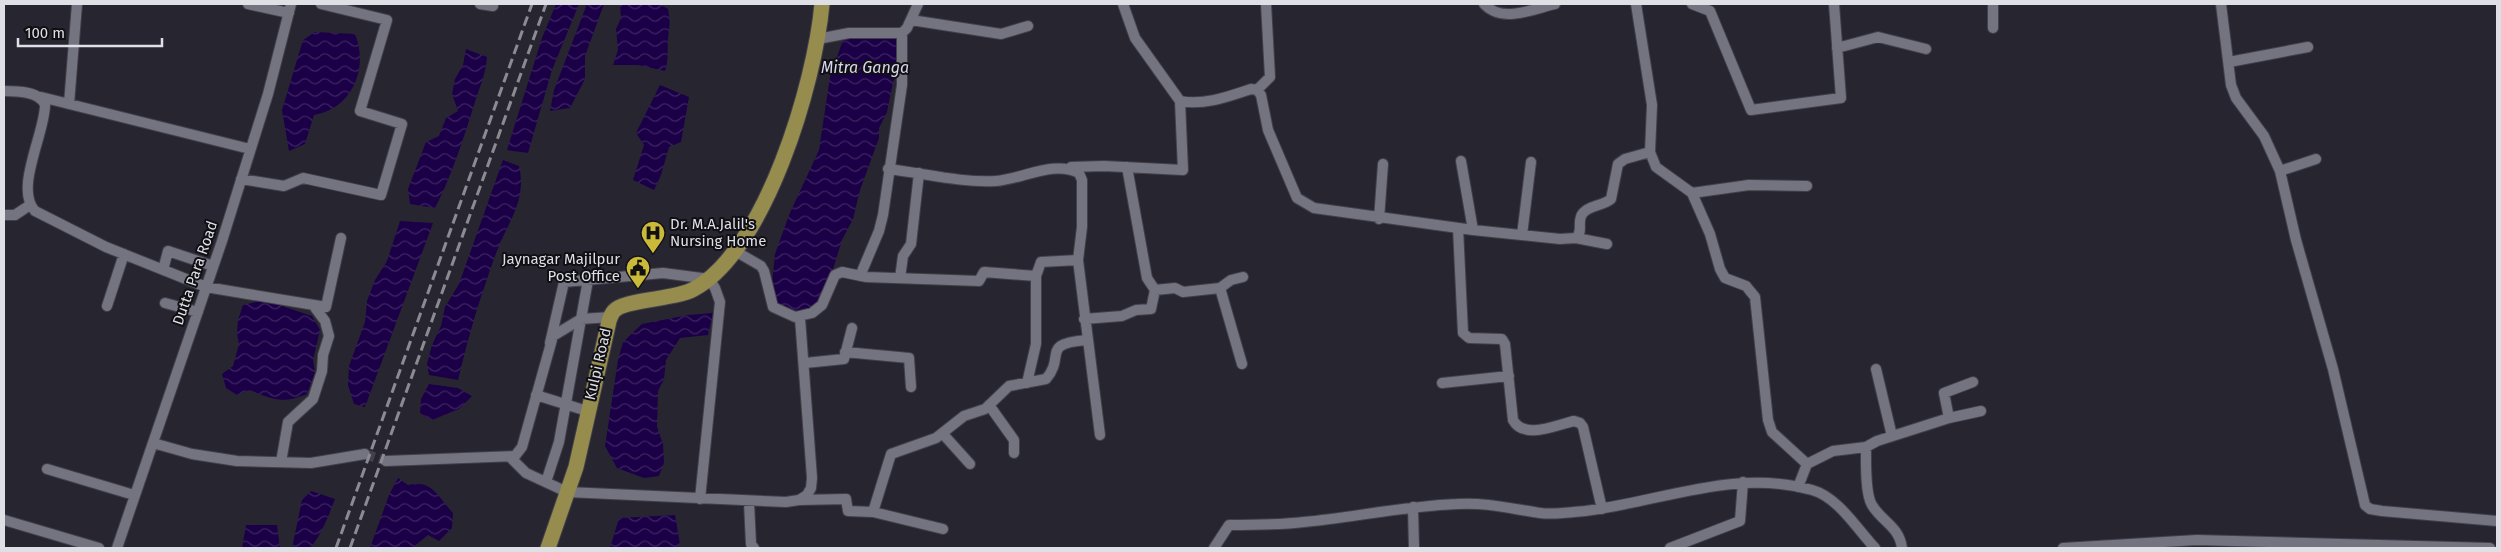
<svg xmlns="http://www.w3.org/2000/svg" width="2501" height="552" font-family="'Fira Sans',sans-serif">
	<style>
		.water { fill: url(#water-waves) }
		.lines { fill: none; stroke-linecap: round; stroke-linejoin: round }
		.street-tunnel { stroke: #43414b; stroke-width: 10; stroke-dasharray: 10 5; stroke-linecap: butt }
		.street-casing { stroke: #424049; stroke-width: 12 }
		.primary-casing { stroke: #424049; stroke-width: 17 }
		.street { stroke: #747380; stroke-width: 10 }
		.primary { stroke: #958c4d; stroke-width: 15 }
		.rail { stroke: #8c8b94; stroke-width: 3; stroke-dasharray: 10 5; stroke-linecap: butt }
		.labels { text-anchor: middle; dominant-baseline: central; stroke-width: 4; stroke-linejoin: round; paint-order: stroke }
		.poi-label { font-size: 15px; fill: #dfdfe6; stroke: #100f14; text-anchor: start }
		.street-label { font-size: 15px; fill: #dfdfe6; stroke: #100f14 }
		.water-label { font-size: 16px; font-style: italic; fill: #d9d7ed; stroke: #100f14 }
	</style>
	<defs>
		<pattern id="water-waves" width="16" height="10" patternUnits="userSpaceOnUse" patternTransform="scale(1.25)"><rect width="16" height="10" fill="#1b0047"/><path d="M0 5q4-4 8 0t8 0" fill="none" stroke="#3c2562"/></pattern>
	</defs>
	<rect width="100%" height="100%" fill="#272530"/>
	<!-- water -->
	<path class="water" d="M556 4H579L552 70 528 153 507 150 542 38Z
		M587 4H604L585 56V79L570 108 550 111 554 90Z
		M620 4H659L668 9C671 25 669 25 668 40 667 51 669 60 665 71L638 65H613L618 50 616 29 621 18Z
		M315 32 355 34C369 68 352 109 314 115L305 144 289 151 282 110 303 40Z
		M886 35 897 39 901 64 893 82 887 112 879 128V138L860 190 853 219 842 240 826 292 811 310 796 313 778 304 771 293 775 254 789 215 819 150 830 77 844 37Z
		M466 49 487 57C485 77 481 83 475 102 464 137 452 175 435 208L410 204 408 189 426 142 439 136 446 118 458 111 452 94 455 79 463 65Z
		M660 85 689 97 681 142 669 147 661 175 654 190 633 180 644 145 636 133Z
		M503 160 519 166C526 196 513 215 501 241 495 255 490 270 485 285 474 316 466 348 458 380L429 375 427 364 432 345 441 326 445 307 459 284Z
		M400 221 433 223 365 407 354 404 348 385 349 366 365 322 367 301 375 280 387 261Z
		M264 300 312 316 320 330 313 360 315 372 307 394C283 404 274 400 250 390L237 395 226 388 222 374 233 366 239 344 237 334 238 320 243 305Z
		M713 313 708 335 680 338 666 360 664 379 658 391 657 427 663 444 664 463 659 476 644 478 617 468 605 446 618 360 623 342 642 324 688 315Z
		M429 384 458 388 472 396 459 409 432 420 420 413 421 399Z
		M398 478 408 485C432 479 438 497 453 513L452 528 439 541 428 535 412 548H370L389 495Z
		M311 491 335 499C328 517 322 534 310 548H292L302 500Z
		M675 515 680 544 677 548H610L619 518Z
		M246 525H277L280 548H242Z"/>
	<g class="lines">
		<!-- street-tunnel -->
		<path class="street-tunnel" d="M365 454 386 461"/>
		<defs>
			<path id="street" d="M248 4 289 13
				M480 4 493 6V4
				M1123 4 1135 38 1180 101C1204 106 1230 96 1251 89L1257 90 1261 95 1268 130 1297 198 1314 208 1473 230 1560 239 1576 238C1584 231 1576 221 1583 213 1590 205 1603 206 1611 199L1618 164 1625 159 1650 152 1656 167 1692 193 1710 234 1720 269 1725 278 1746 286 1755 297 1768 420 1772 432 1807 464 1798 487
				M1484 4C1502 24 1533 9 1555 4
				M1636 4 1652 105 1650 152
				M1692 4 1710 11 1751 110 1841 98 1834 4
				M2221 4 2231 85 2236 98 2264 136 2280 171 2296 240 2333 369 2365 505 2370 509 2382 511 2497 521
				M911 20 1001 34 1028 26
				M1993 28V4
				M818 39 849 33H902L907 28 918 4
				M1837 48 1878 37 1926 49
				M2229 62 2308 47
				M1257 90 1270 77 1266 4
				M4 91C16 91 40 91 45 105 45 133 14 189 35 211L106 247 206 287 326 307 341 238
				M41 97 250 149
				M69 104 77 4
				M1461 161 1473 230
				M1071 167 1104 166 1183 170 1180 101
				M1127 167 1147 278 1155 290
				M888 169C923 173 961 183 996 181 1023 179 1053 160 1079 173L1082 180V227L1078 260 1100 435
				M2280 171 2316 159
				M241 179 284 186 303 178 381 195 402 124 360 111 387 20 321 4
				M1692 193 1749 185 1807 186
				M4 215H15L30 205
				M1379 219 1383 164
				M1458 228 1463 333 1469 338 1502 339 1505 344 1513 420C1524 440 1556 425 1574 421L1580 423 1583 427 1602 509
				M1522 235 1531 162
				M1576 238 1607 244
				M735 251 761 266 764 271 773 307 795 317 812 313 822 305 835 275 842 272 866 277 979 281 984 272 1036 276 1041 262 1078 260
				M163 270 168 251 213 266
				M860 276 879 231 883 215 902 85V33
				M900 278 903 256 911 244 919 173
				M1220 288 1242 364
				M165 303 198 312
				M107 306 124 254
				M1084 319 1122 316 1136 310 1151 309 1155 290 1175 288 1183 292 1220 288 1231 280 1243 277
				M550 343 564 282 663 273 709 279 715 288 720 302 700 499
				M845 352 909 358 911 387
				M805 363 844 359 852 328
				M1876 369 1892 436
				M1027 383 1036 344V276
				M1442 383 1509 376
				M536 395 587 411
				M989 405 1014 440V453
				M1949 418 1944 393 1973 382
				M943 434 970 464
				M153 443 192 454 237 461 311 463 365 454
				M510 457 526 473 567 492 786 502 799 500 807 495 811 488 812 478 800 318
				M386 461 515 456 522 447 553 336 581 319 611 317
				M281 462 288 422 313 399 322 371 323 355 329 336 325 321 313 305
				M1807 464 1833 451 1866 447
				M47 469 134 495
				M546 482 559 442 588 280
				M800 500 846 499 848 511 873 512 891 454 936 438 964 416 985 409 1009 386 1046 379C1066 356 1040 344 1086 340
				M749 502 751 544 754 548
				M1413 507 1414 548
				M873 512 943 529
				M4 520 99 548
				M117 548 222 241 268 94 291 4
				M1214 548 1229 525C1254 525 1279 525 1304 522 1355 517 1406 506 1457 504 1486 502 1512 509 1540 513 1554 515 1570 512 1585 511 1660 502 1735 468 1812 490 1838 497 1857 529 1875 548
				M1670 548 1740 521 1743 482
				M1902 548C1899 526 1882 522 1872 505 1865 494 1866 461 1866 447L1877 441 1949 418 1981 411
				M2063 548 2197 540 2490 548"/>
			<path id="primary" d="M548 548 576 467 609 321C610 318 612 313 614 311 624 299 675 300 694 289 766 250 815 82 822 4"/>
		</defs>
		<!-- street casing -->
		<use href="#street" class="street-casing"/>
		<!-- primary casing -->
		<use href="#primary" class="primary-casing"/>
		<!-- street -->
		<use href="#street" class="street"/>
		<!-- primary -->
		<use href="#primary" class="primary"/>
		<!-- rail -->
		<path class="rail" d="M336 548 532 4
			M350 548 546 4"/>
	</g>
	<!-- icons -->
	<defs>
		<symbol id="hospital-pin" viewBox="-11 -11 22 30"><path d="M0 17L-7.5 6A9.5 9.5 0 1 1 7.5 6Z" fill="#cbba39" stroke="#100f14"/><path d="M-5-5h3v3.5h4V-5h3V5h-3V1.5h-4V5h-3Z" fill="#111"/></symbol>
		<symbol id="civic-pin" viewBox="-11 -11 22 30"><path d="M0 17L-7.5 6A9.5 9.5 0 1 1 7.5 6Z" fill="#cbba39" stroke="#100f14"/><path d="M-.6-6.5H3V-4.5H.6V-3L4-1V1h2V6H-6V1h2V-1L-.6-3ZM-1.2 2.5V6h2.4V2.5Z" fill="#111"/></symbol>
	</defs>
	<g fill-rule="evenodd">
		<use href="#hospital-pin" x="639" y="219" width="28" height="38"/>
		<use href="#civic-pin" x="624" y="254" width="28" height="38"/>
	</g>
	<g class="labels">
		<!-- poi labels -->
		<g class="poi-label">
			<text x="670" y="224">Dr. M.A.Jalil's<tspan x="670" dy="17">Nursing Home</tspan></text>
			<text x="620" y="259" text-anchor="end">Jaynagar Majilpur<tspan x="620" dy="17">Post Office</tspan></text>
		</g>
		<!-- street labels -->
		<g class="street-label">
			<text transform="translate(195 273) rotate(-71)">Dutta Para Road</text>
			<text transform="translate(598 364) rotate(-77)">Kulpi Road</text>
		</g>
		<!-- water labels -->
		<g class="water-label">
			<text x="865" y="67">Mitra Ganga</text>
		</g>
	</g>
	<!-- border -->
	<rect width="2501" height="552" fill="none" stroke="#dfdfe6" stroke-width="10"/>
	<!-- scale -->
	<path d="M18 38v8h144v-8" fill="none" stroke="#dfdfe6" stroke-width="2.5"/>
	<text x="25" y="38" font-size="15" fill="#dfdfe6" stroke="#100f14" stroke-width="4" paint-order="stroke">100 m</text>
</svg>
